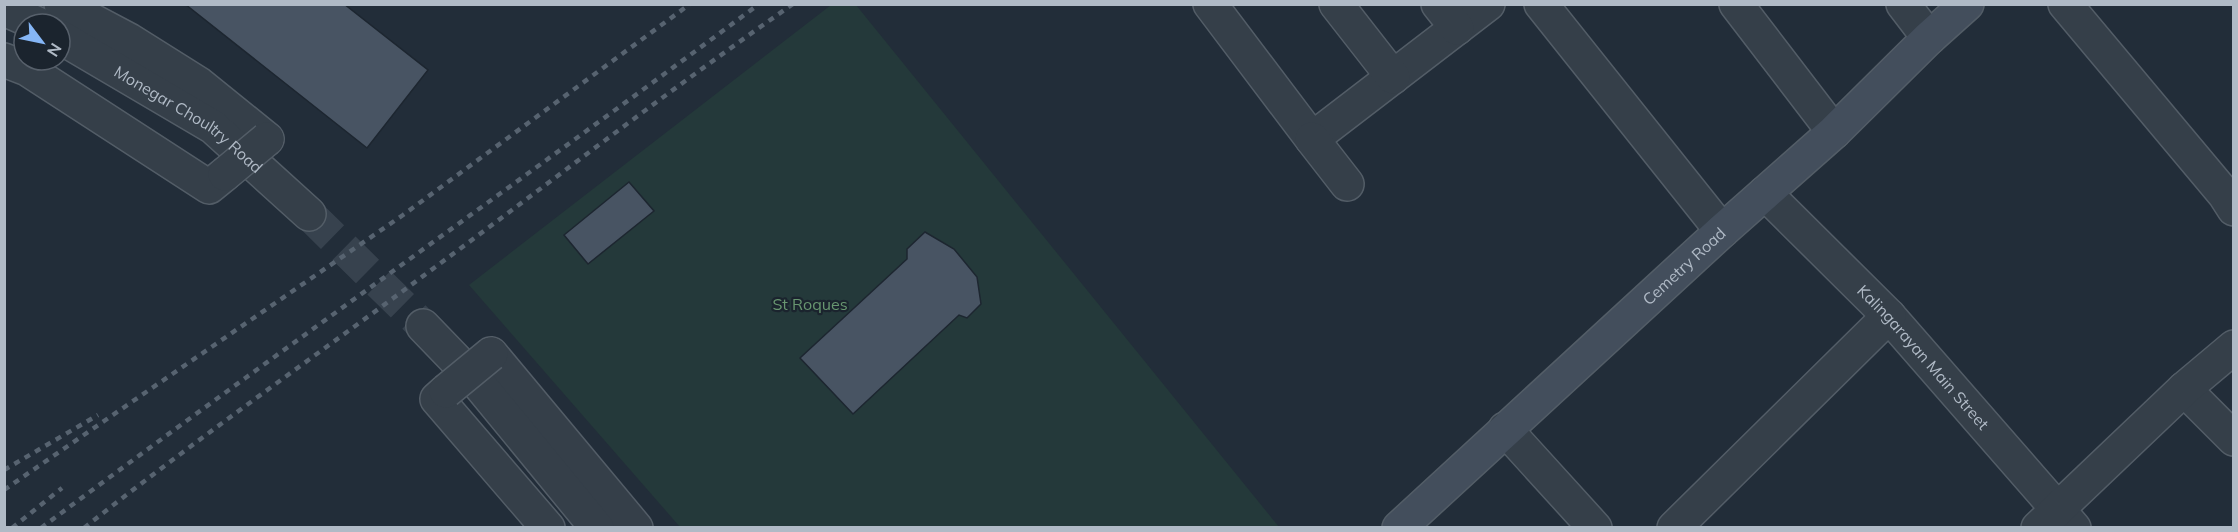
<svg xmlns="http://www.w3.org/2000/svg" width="2238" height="532" font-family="Mulish,sans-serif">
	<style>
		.green { fill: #24393a }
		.building { fill: #485463; stroke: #1d2630; stroke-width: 1.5 }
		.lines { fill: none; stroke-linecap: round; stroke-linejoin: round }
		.tertiary-tunnel { stroke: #37424e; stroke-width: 33; stroke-dasharray: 33 16; stroke-linecap: butt }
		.minor-casing { stroke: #535d67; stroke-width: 36 }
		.tertiary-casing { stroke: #535d67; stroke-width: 36 }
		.secondary-casing { stroke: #535d67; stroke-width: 36 }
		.minor { stroke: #353f49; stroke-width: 33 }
		.tertiary { stroke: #353f49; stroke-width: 33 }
		.secondary { stroke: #434e5c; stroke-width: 33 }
		.rail { stroke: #576370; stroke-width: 4.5; stroke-dasharray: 6 6; stroke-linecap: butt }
		.minor-bridge-casing { stroke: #535d67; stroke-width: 36; stroke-linecap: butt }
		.minor-bridge { stroke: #353f49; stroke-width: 33 }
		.labels { text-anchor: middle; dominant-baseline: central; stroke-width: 4.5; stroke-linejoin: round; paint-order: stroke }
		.street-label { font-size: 16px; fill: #b0bac6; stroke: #1b242e }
		.park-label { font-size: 16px; fill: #689670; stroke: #1b242e }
	</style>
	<rect width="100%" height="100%" fill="#222d39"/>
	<!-- green -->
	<path class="green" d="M831 5H856L1279 527H680L469 285Z"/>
	<!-- building -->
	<path class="building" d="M185 4H344L428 70 367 148Z
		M629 182 654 211 588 264 564 235Z
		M925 232 954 249 977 277 981 304 967 318 959 315 853 414 800 358 907 259V249Z"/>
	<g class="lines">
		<!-- tertiary-tunnel -->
		<path class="tertiary-tunnel" d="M309 214 423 326"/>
		<defs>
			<g id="minor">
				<path d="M61 4 129 40 199 84 267 139"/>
				<path d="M1210 4 1312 139 1488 4"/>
				<path d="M1336 4 1393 77"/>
				<path d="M1438 4 1457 28"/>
				<path d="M1541 4 1722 231"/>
				<path d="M1736 4 1834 132"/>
				<path d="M1903 4 1929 38"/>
				<path d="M2065 4 2225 195 2234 209"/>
				<path d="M4 60 27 69 209 187 225 174"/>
				<path d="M1312 139 1347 184"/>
				<path id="s1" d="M1765 193 1889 316 2074 528"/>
				<path d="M491 354 636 528"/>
				<path d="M2184 389 2234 439"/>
				<path d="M446 391 437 399 548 528"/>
				<path d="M1505 429 1595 528"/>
				<path d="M1674 528 1889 316"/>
				<path d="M2038 528 2184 389 2234 347"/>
			</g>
			<g id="tertiary">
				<path d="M4 9 38 24"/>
				<path id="s2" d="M60 37 213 127 309 214"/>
				<path d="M423 326 478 383 597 528"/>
			</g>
			<g id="secondary">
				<path id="s3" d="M1399 528 1722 231 1834 132 1929 38 1967 4"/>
			</g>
		</defs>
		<!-- minor casing -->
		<use href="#minor" class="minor-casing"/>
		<!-- tertiary casing -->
		<use href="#tertiary" class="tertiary-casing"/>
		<!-- secondary casing -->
		<use href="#secondary" class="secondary-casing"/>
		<!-- minor -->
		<use href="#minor" class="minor"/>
		<!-- tertiary -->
		<use href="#tertiary" class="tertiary"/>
		<!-- secondary -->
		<use href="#secondary" class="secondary"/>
		<!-- rail -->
		<path class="rail" d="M4 470 98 415
			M4 490 403 215 690 4
			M12 528 62 488
			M41 528C279 351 521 181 759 4
			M84 528C199 437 320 353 438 265 556 178 672 88 793 4"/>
		<defs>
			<path id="minor-bridge" d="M225 174 267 139
				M446 391 491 354"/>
		</defs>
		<!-- minor-bridge casing -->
		<use href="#minor-bridge" class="minor-bridge-casing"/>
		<!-- minor-bridge -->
		<use href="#minor-bridge" class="minor-bridge"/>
	</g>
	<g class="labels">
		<!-- street labels -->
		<g class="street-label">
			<text stroke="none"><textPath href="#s2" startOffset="153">Monegar Choultry Road</textPath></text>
			<text stroke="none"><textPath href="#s3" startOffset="387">Cemetry Road</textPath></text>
			<text stroke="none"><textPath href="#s1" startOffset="228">Kalingarayan Main Street</textPath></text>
		</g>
		<!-- park labels -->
		<g class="park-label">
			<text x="810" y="304">St Roques</text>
		</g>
	</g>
	<!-- border -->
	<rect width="2238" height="532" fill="none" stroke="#b0bac6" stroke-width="12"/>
	<!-- north arrow -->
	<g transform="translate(42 42) rotate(122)"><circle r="28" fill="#1b242e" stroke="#57606b" stroke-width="1.5"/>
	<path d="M0-4.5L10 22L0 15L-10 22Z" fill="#85b6f6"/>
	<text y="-9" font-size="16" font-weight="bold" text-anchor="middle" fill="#b0bac6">N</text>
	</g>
</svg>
